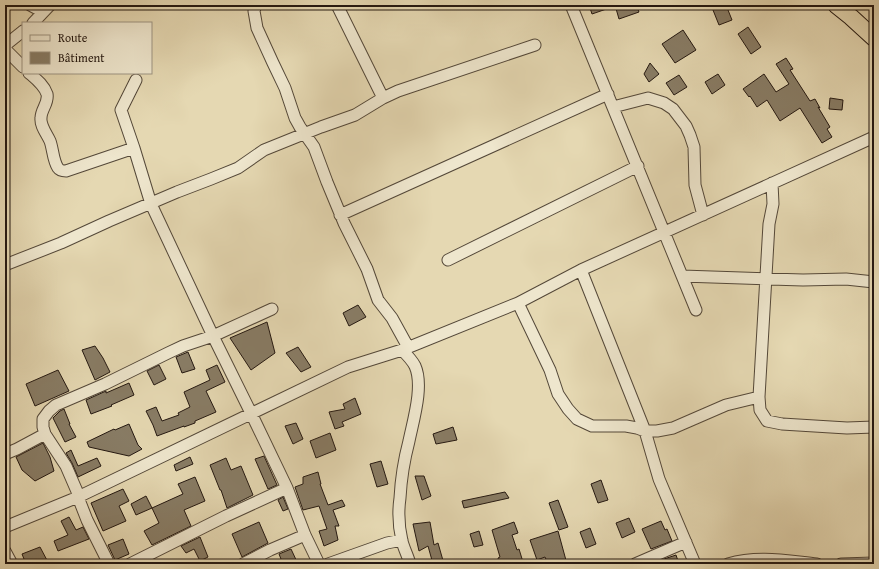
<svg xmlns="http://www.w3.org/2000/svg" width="879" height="569" font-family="'Gentium Book Plus',serif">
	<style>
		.building { fill: #887c65; stroke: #241811 }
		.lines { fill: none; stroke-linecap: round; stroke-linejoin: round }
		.minor-casing { stroke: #544839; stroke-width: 13 }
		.highway-casing { stroke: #241811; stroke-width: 18 }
		.minor { stroke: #eee6cd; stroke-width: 11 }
		.highway { stroke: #e5d8b2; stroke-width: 16 }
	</style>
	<rect width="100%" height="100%" fill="#e5d8b2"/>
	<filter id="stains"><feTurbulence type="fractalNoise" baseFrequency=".005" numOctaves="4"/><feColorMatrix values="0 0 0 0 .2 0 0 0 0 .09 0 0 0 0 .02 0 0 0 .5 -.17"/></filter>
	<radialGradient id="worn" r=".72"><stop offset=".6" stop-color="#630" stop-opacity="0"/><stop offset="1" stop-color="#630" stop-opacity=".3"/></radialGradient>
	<!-- building -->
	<path class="building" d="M589 5H615V6L592 14Z
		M615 5H636L639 12 619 19Z
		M711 5H726L732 20 719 25Z
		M748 27 761 47 751 54 738 34Z
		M683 30 696 50 675 63 662 44Z
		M786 58 793 69 790 70 810 101 815 99 820 108 818 107 830 127 827 129 832 137 822 143 800 108 780 121 767 100 757 107 750 96 749 97 743 89 764 74 776 92 789 84 776 64Z
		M650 63 659 74 649 82 644 74Z
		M718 74 725 85 712 94 705 82Z
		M679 75 687 87 674 95 666 83Z
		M830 98 843 100 842 110 829 109Z
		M358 305 366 317 349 326 343 313Z
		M267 322 275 353 251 370 230 338Z
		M95 346 103 358 110 372 95 380 82 350Z
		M298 347 311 367 301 372 286 353Z
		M188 352 195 369 182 373 176 357Z
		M159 365 166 379 154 385 147 371Z
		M217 365 225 382 206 391 216 412 195 421V423L184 427V426L157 436 153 425 146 411 156 407 162 421 179 415 178 413 190 407 184 392 210 380 206 370Z
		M58 370 69 391 35 406 26 384Z
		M129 383 134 395 111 405 112 406 91 414 86 400 106 391V393Z
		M355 398 361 414 342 422 344 426 335 429 329 412 345 409 343 404Z
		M64 409 70 424H69L76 437 65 442 53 418 60 411Z
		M296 423 303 439 293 444 285 426Z
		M129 424 138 445 142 449 129 456 89 447 87 442 114 429 115 430Z
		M453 427 457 440 436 444 433 434Z
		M330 433 336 450 316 458 310 441Z
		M43 443 50 457 54 471 35 481 22 470 16 457Z
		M71 450 78 466 97 458 101 466 78 477 72 463 66 453Z
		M264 456 277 485 268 489 255 459Z
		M190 457 193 464 176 471 174 465Z
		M226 458 231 470 241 466 253 495 227 508 221 490H220L210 465Z
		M381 461 388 484 377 487 370 464Z
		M318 472 321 484H320L328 505 342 500 345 506 333 510 339 526H335L338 540 324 546 319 531 327 529 319 506 303 510 295 487 303 484V477Z
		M415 476H424L431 496 422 500Z
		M195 477 205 501 184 510 191 526 152 545 144 531 159 523 152 508 183 494 178 484Z
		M601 480 608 500 598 503 591 484Z
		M123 489 129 501 119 506 126 521 103 531 91 503Z
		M505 492 509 498 464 508 462 501Z
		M146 496 152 508 136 515 131 504Z
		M283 497 288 509 283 511 278 500Z
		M558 500 568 527 559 530 549 503Z
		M69 517 76 530 83 527 89 539 58 551 54 541 68 535 61 521Z
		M629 518 635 532 622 538 616 523Z
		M661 521 665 530 667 529 672 541 651 549 642 529Z
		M259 522 268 543 242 557 232 534Z
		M430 522 434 545 438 543 444 564H433L428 546 419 551 413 524Z
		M514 522 518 533 512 535 517 550 519 549 523 562 517 564H499L498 558 500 557 492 530Z
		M590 528 596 544 586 548 580 532Z
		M479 531 483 545 474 547 470 534Z
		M558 531 567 564H548L545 557 537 560 530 540Z
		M200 537 208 557 200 561 194 549 186 553 181 546Z
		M123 539 129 554 115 560 108 545Z
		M40 547 49 564H26L22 554Z
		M291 549 298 564H283L279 554Z
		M676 555 679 564H653L664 559Z"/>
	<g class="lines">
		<defs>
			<path id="minor" d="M30 5 43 12
				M256 5 254 11 257 28 273 63 285 88 295 118 300 127 314 147 327 182 344 223 367 269 378 300 392 318 408 347
				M337 5 383 98
				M571 5 696 310
				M33 23 50 5
				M5 47 8 43 23 31
				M5 49 23 67
				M29 73C36 79 44 85 47 94 49 103 41 109 41 118 40 126 47 134 50 141 53 149 53 161 58 168 60 171 63 171 66 171L134 148
				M136 80 121 110 134 148 151 204 213 336 251 413 287 488 305 535 319 564
				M613 107 648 98 664 103 673 109 686 126 690 135 694 147 695 185 703 215
				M772 183 773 204 769 224 759 397 760 410 767 421 782 424 847 428 874 427
				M340 215 608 94
				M448 260 638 166
				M5 265 61 243 109 221 177 192 211 179 238 168 264 150 321 127 355 115 383 98 398 91 535 45
				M581 270 645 431 659 479 695 564
				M682 276 803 280 846 279 874 282
				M518 303 550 370 558 394 568 409 577 419 592 426H626L637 428 645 431H657L673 428 726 405 759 397
				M402 350C407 355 412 360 415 366 424 386 413 421 409 441 404 460 401 479 400 498 398 512 399 528 402 541 404 549 408 556 410 564
				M5 454 17 449 45 434
				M79 496 66 466 45 434 43 427V419L49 411 56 405 105 384 168 353 183 346 213 336 272 309
				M78 497 87 520 109 564
				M5 527 78 497 348 367 402 350 518 303 581 270 874 137
				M5 551 12 564
				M130 564 226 516 287 488
				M243 564 270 550 305 535
				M328 564 387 543 402 540
				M635 564 686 542
				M728 564C758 555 787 561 817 564
				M841 564 874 563"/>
			<path id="highway" d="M836 5 851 17 874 38"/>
		</defs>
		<!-- minor casing -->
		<use href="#minor" class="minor-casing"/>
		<!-- highway casing -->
		<use href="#highway" class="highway-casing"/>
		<!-- minor -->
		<use href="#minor" class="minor"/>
		<!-- highway -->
		<use href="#highway" class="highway"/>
	</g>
	<!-- margin -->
	<rect width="879" height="569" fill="none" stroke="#e5d8b2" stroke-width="20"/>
	<rect x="6" y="6" width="867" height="557" fill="none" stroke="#241811" stroke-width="2"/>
	<rect x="10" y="10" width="859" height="549" fill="none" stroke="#241811"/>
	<!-- legend -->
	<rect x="22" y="22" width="130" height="52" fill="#eee6cd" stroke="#9d9482"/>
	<rect x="30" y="35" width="20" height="6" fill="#eee6cd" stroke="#9d9482"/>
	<text x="58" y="42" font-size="12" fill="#241811">Route</text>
	<rect x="30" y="52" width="20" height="12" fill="#887c65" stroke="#9d9482"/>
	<text x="58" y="62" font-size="12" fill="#241811">Bâtiment</text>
	<rect width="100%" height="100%" filter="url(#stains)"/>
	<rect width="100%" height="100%" fill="url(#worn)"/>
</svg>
